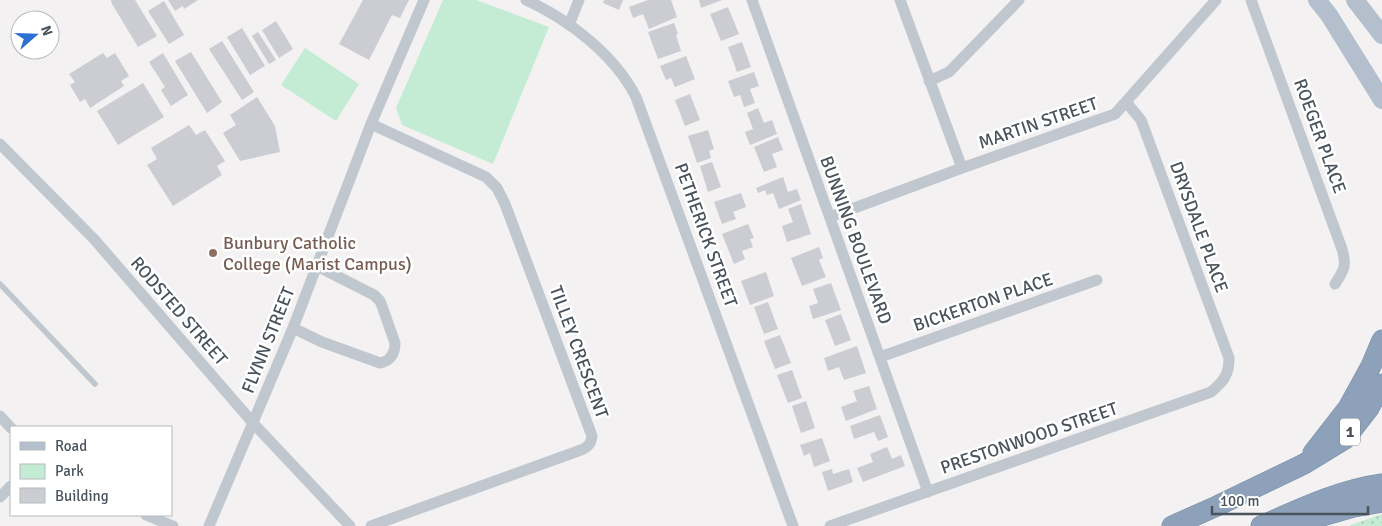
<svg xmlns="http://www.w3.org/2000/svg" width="1382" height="526" font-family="Signika,sans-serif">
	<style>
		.grass { fill: url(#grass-dots) }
		.green { fill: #c4ebd4 }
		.building { fill: #cbcdd2 }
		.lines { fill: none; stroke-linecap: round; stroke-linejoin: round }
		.highway-casing { stroke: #788da6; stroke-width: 21 }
		.lane { stroke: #c0c7ce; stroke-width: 5.5 }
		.street { stroke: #c0c7ce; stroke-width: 11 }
		.primary { stroke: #b3bfcc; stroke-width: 18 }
		.highway { stroke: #8da2ba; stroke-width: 20 }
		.education-dot { fill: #8d6e63; stroke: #fff; stroke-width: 2 }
		.labels { text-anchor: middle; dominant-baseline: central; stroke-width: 5; stroke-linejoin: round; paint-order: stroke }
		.shield { fill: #fff; stroke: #80878d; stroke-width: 1 }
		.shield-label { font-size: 16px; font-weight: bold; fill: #4a535c }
		.street-label { font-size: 18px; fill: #4a535c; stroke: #fff }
		.education-label { font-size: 18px; fill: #785e54; stroke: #fff; text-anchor: start }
	</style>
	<defs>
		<pattern id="grass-dots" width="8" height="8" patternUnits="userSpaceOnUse" patternTransform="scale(1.25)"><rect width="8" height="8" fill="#c4ebd4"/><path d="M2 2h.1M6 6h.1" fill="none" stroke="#a1c1af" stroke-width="1.8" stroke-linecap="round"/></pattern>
	</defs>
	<rect width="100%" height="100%" fill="#f3f1f1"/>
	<!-- grass -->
	<path class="grass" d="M1382 514V526H1348Z"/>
	<!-- green -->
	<path class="green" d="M443 0H476L549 27 493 164 402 125 396 108Z
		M305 48 359 84 336 121 281 85Z"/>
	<!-- building -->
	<path class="building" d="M111 0H135L157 36 138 47 112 4Z
		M168 0H198L184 9 183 6 175 11Z
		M363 0H409L400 18 392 15 369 60 339 44Z
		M604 0H623L619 10 603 3Z
		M648 0H671L677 17 649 29 643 14 633 18 629 7Z
		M699 0H722L701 8Z
		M164 1 184 35 169 44 148 11Z
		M728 7 739 34 721 41 710 14Z
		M276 21 293 49 279 58 262 30Z
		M674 23 678 34 676 35 681 51 658 59 648 32Z
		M242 28 265 66 250 75 227 37Z
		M258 32 276 60 269 64 252 36Z
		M222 41 254 92 242 100 209 49Z
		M742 42 751 67 737 72 728 47Z
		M191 52 222 102 207 113 175 61Z
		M103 53 107 58 115 53 129 76 121 81 124 86 90 108 85 99 80 102 70 85 75 82 69 74Z
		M163 53 188 95 171 106 161 90 165 87 149 62Z
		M686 56 695 79 675 87 671 78 666 80 660 66Z
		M754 72 759 86 750 89 755 103 744 107 740 95 734 97 728 81Z
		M143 83 164 117 118 145 97 111Z
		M690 94 700 120 685 126 675 100Z
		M257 97 275 126 280 152 240 161 223 133 236 125 230 115Z
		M758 108 764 123 772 120 777 134 750 145 745 132 753 129 747 113Z
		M189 125 196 135 205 130 225 161 217 166 222 175 173 206 147 165 157 159 151 148Z
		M708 130 714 149 709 151 711 158 697 163 688 136Z
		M778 137 783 150 772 154 777 167 764 172 754 147Z
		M712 162 721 187 708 192 700 166Z
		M783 177 788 192 797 189 801 200 779 209 773 193 767 195 765 190 758 193 756 188Z
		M741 193 746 207 733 212 736 219 722 224 714 202Z
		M801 204 811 234 787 242 782 226 793 222 788 209Z
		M748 224 754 238 750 239 753 247 742 251 745 259 734 264 722 234Z
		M819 247 823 258 819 260 826 277 802 286 791 258Z
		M766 272 774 296 750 305 741 281Z
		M831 283 841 310 813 319 809 306 818 303 813 289Z
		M768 302 778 329 764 334 754 307Z
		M841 314 851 340 835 346 825 320Z
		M780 335 791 363 775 369 764 341Z
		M857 346 866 373 844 380 839 367 828 371 824 358Z
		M792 370 802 398 788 403 777 375Z
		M869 386 877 409 846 421 841 407 857 401 853 391Z
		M806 401 815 428 801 433 792 406Z
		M880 415 888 437 878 441 874 432 854 439 850 426Z
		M822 438 830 461 814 467 810 453 804 456 800 445Z
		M887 447 892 459 901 455 905 466 863 482 857 468 873 462 870 454Z
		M832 469 833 474 849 469 853 482 828 491 822 472Z"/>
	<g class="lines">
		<defs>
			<path id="highway" d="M1313 453 1348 408 1371 366 1382 340
				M1172 526 1217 506 1304 464 1345 439 1369 408 1382 384
				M1261 526C1300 509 1339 490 1382 484
				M1287 526 1354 507 1382 502"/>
		</defs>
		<!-- highway casing -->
		<use href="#highway" class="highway-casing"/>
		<!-- lane -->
		<path class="lane" d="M0 284 95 384"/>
		<!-- street -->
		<path class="street" d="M526 0C568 19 615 55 636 97L793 526
			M752 0 928 492
			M900 0 962 168
			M1251 0 1342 249C1347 266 1344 270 1335 284
			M569 25 579 0
			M929 81 949 72 1019 0
			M371 124 486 177 497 188 505 204 592 436C591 444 588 447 581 450L371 526
			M0 144 94 239 253 423 350 526
			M830 217 962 168 1115 114 1216 0
			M293 328 322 342 380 363C391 361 395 353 395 343L382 306 380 301 374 295 317 266
			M880 357 1097 280
			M0 416 11 428
			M0 497 11 486
			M146 515 173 526
			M209 526 293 328 371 124 424 0
			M830 526 1211 392C1224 381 1229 375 1229 358L1141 120 1126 102"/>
		<!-- primary -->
		<path class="primary" d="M1317 0 1329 15 1382 100
			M1355 0 1382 35"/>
		<!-- highway -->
		<use href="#highway" class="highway"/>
	</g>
	<!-- markers -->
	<circle class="education-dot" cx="213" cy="253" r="5"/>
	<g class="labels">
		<!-- shield labels -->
		<rect class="shield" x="1340" y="418.5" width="20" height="27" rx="4"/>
		<g class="shield-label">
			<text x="1350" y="432">1</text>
		</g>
		<!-- street labels -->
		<g class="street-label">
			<text transform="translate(1038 123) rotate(-19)">MARTIN STREET</text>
			<text transform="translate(1320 136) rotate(70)">ROEGER PLACE</text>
			<text transform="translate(1199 227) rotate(70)">DRYSDALE PLACE</text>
			<text transform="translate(706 235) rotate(70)">PETHERICK STREET</text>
			<text transform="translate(856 240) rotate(70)">BUNNING BOULEVARD</text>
			<text transform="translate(983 302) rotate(-19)">BICKERTON PLACE</text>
			<text transform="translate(179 311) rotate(49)">RODSTED STREET</text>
			<text transform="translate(268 340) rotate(-68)">FLYNN STREET</text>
			<text transform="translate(579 352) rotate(70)">TILLEY CRESCENT</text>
			<text transform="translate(1029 438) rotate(-19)">PRESTONWOOD STREET</text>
		</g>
		<!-- education labels -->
		<g class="education-label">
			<text x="223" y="243">Bunbury Catholic<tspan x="223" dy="21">College (Marist Campus)</tspan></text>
		</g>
	</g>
	<!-- legend -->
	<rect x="10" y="426" width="162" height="90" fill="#ffffff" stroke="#b7babe"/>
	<rect x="20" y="442" width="25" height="8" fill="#b3bfcc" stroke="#b7babe"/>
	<text x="55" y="451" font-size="15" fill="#4a535c">Road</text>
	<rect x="20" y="464" width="25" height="15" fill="#c4ebd4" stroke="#b7babe"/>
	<text x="55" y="476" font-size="15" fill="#4a535c">Park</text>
	<rect x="20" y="488" width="25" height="15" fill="#cbcdd2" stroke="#b7babe"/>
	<text x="55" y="501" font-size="15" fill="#4a535c">Building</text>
	<!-- north arrow -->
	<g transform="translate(35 35) rotate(70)"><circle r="24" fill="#ffffff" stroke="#b7babe"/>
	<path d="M0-4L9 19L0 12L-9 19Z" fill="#2b70d2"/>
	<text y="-8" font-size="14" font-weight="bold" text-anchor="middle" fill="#4a535c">N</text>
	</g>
	<!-- scale -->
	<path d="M1212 506v8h156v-8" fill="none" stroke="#4a535c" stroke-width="2.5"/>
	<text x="1220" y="506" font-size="15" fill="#4a535c" stroke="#ffffff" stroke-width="4" paint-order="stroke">100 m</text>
</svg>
